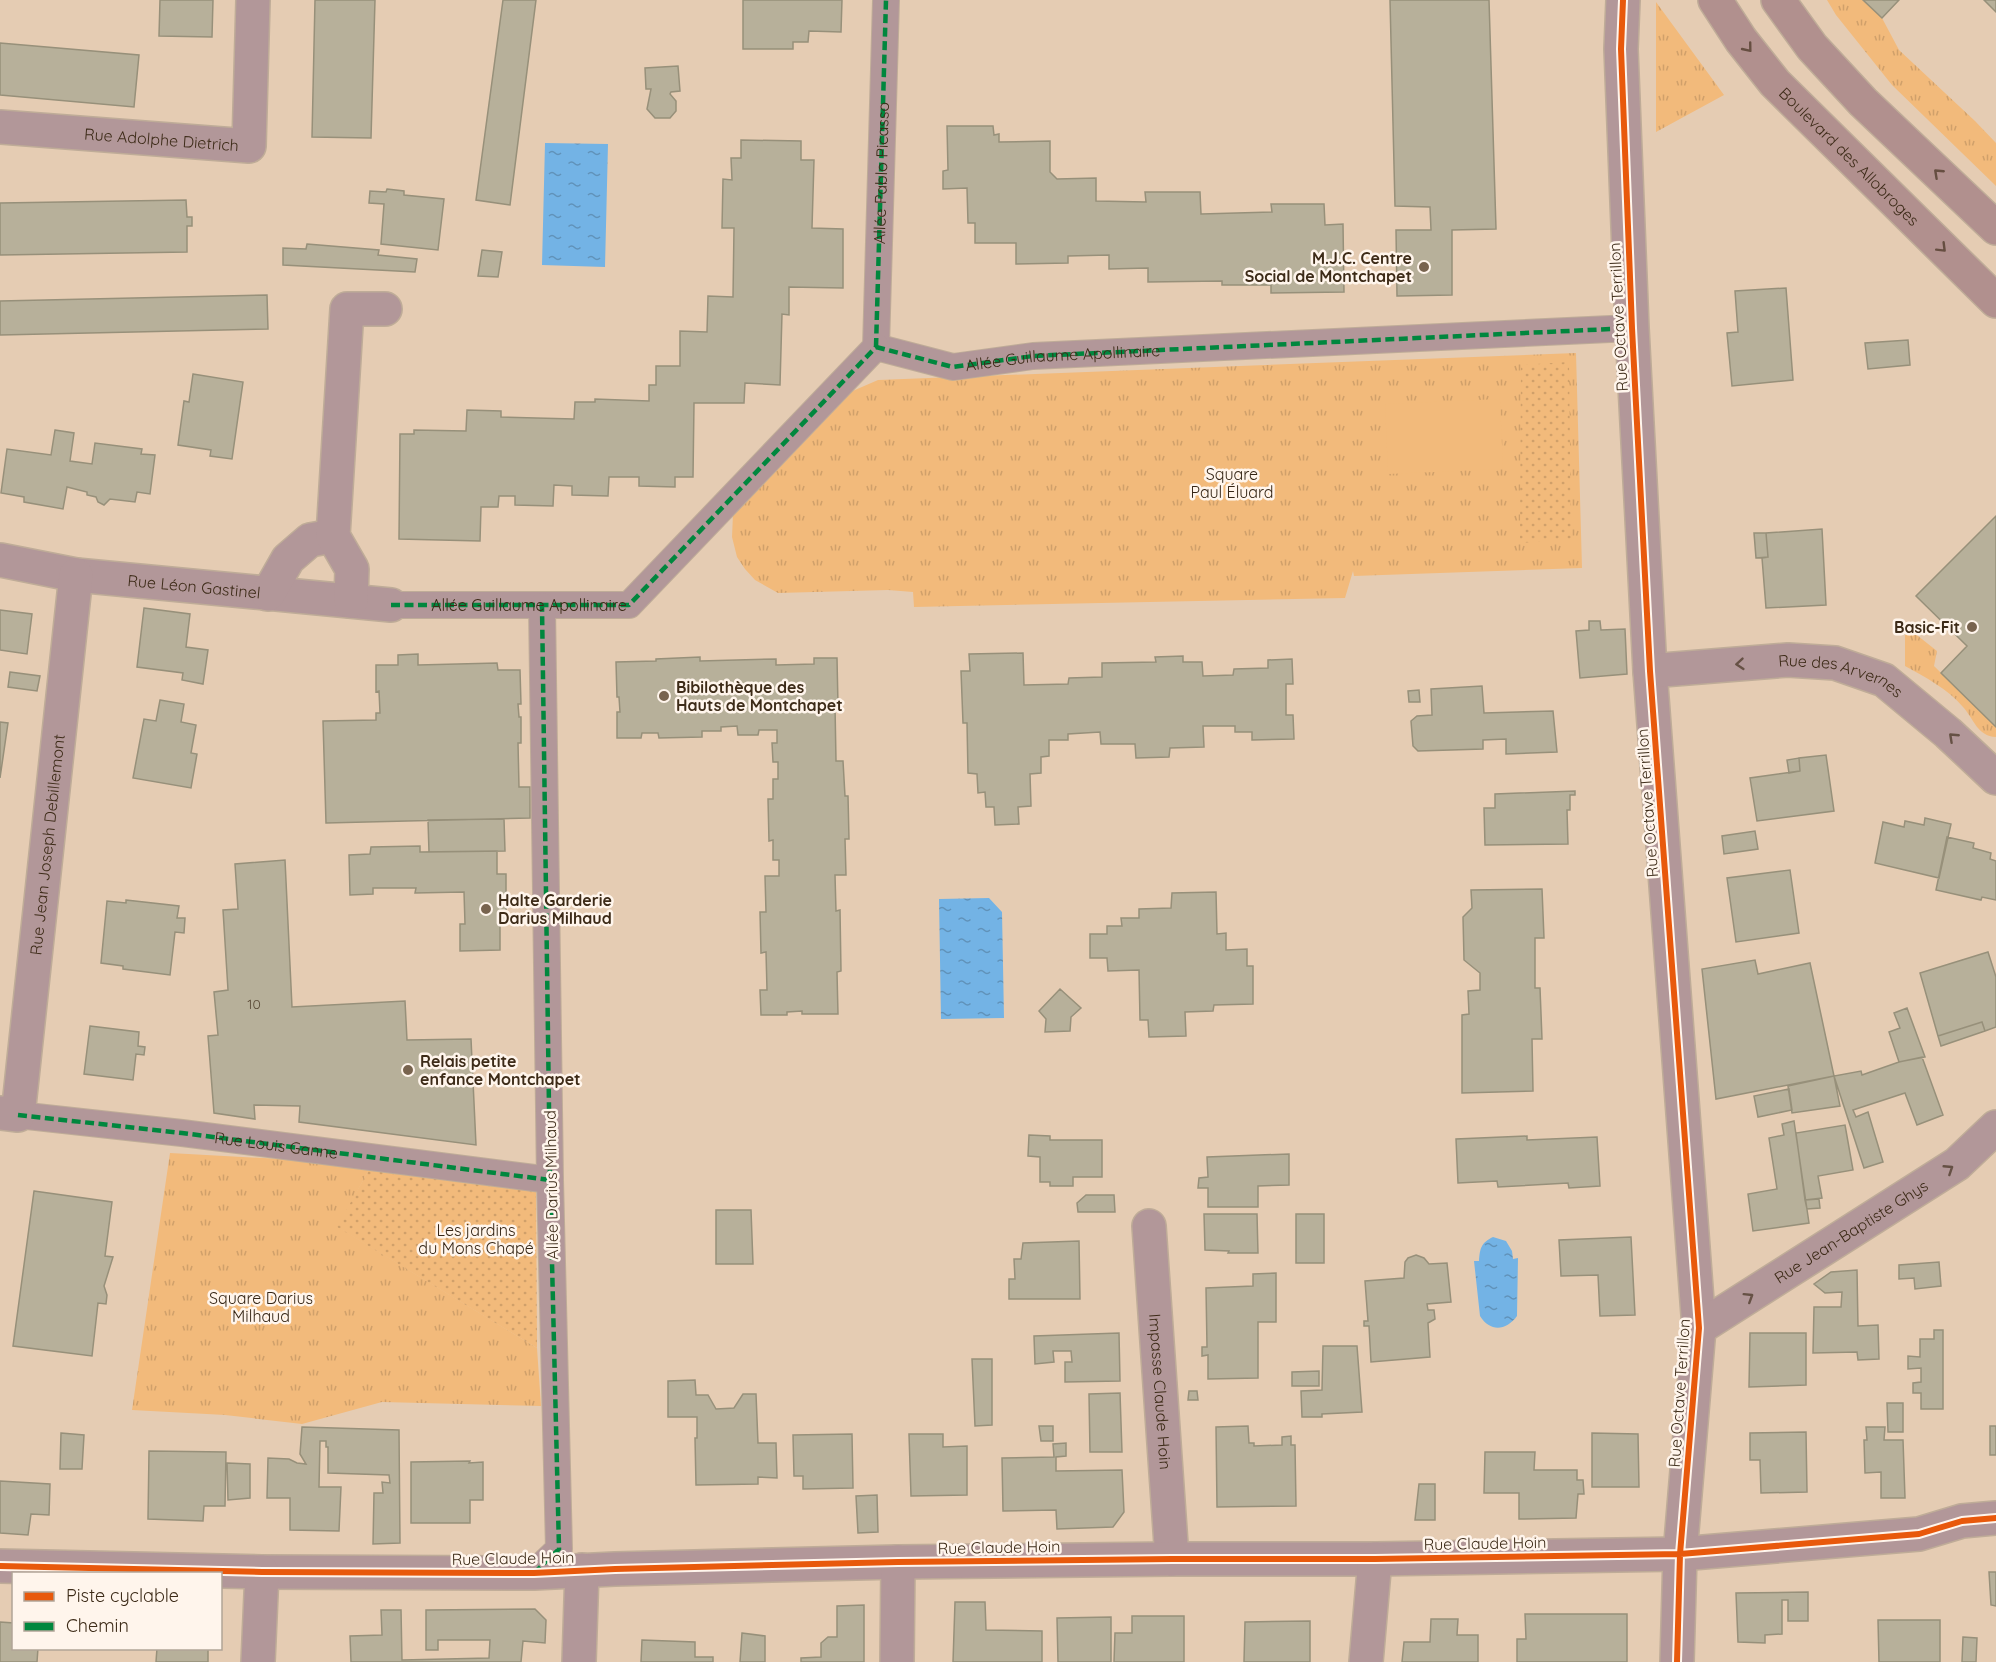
<svg xmlns="http://www.w3.org/2000/svg" width="1996" height="1662" font-family="Quicksand,sans-serif">
	<style>
		.grass { fill: url(#grass-tufts) }
		.garden { fill: url(#garden-dots) }
		.pitch { fill: #f2ba7b }
		.water { fill: url(#water-ripples) }
		.building { fill: #b7b09a; stroke: #97907a; stroke-width: 1.5 }
		.lines { fill: none; stroke-linecap: round; stroke-linejoin: round }
		.pedestrian-casing { stroke: #bfac98; stroke-width: 28 }
		.minor-casing { stroke: #bfac98; stroke-width: 36 }
		.primary-casing { stroke: #bfac98; stroke-width: 36 }
		.pedestrian { stroke: #b29799; stroke-width: 26 }
		.minor { stroke: #b29799; stroke-width: 33 }
		.primary { stroke: #b1908e; stroke-width: 33 }
		.quiet { stroke: #00873e; stroke-width: 4.5; stroke-dasharray: 9 4.5; stroke-linecap: butt }
		.cycleway-casing { stroke: #fff5ec; stroke-width: 10 }
		.cycleway { stroke: #e8590c; stroke-width: 6 }
		.oneway { stroke: #664e41 }
		.oneway2 { stroke: #665145 }
		.poi-dot { fill: #78634e; stroke: #fff5ec; stroke-width: 2 }
		.labels { text-anchor: middle; dominant-baseline: central; stroke-width: 5; stroke-linejoin: round; paint-order: stroke }
		.number-label { font-size: 14px; fill: #5c4c38 }
		.street-label { font-size: 16px; fill: #3d2b18; stroke: #fff5ec }
		.poi-label { font-size: 16px; font-weight: bold; fill: #3d2b18; stroke: #fff5ec; text-anchor: start }
		.park-label { font-size: 16px; fill: #352515; stroke: #fff5ec }
	</style>
	<defs>
		<pattern id="grass-tufts" width="24" height="20" patternUnits="userSpaceOnUse" patternTransform="scale(1.5)"><rect width="24" height="20" fill="#f2ba7b"/><path d="M3 7l-1-3M5 7V3M7 7l1-3M15 17l-1-3M17 17v-4M19 17l1-3" fill="none" stroke="#d0a06a"/></pattern>
		<pattern id="garden-dots" width="8" height="8" patternUnits="userSpaceOnUse" patternTransform="scale(1.5)"><rect width="8" height="8" fill="#f2ba7b"/><path d="M2 2h.1M6 6h.1" fill="none" stroke="#d0a06a" stroke-width="1.8" stroke-linecap="round"/></pattern>
		<pattern id="water-ripples" width="26" height="14" patternUnits="userSpaceOnUse" patternTransform="scale(1.5)"><rect width="26" height="14" fill="#73b3e5"/><path d="M2 4q2-2 4 0t4 0M15 11q2-2 4 0t4 0" fill="none" stroke="#6092b9"/></pattern>
	</defs>
	<rect width="100%" height="100%" fill="#e5ccb3"/>
	<!-- grass -->
	<path class="grass" d="M1827 0H1863L1882 18 1899 50 1975 121 1996 143V186L1892 85 1836 15Z
		M1656 2 1724 95 1656 132Z
		M1576 353 1582 568 1354 576 1353 571 1345 598 914 607 913 592 888 590 778 593 755 580 745 569 737 557 732 537 733 514 848 393 878 380Z
		M1913 632 1937 651 1934 666 1996 727V737C1977 736 1974 719 1963 707 1948 689 1925 677 1905 666V635Z
		M170 1153 372 1164 338 1227 537 1348 541 1406 382 1402 302 1424 225 1415 132 1410Z"/>
	<!-- garden -->
	<path class="garden" d="M1569 362 1571 539 1520 543 1521 365Z
		M372 1164 536 1186 537 1348 337 1227Z"/>
	<!-- pitch -->
	<path class="pitch" d="M1500 399 1503 469 1388 474 1385 404Z"/>
	<!-- water -->
	<path class="water" d="M545 143 608 144 605 267 542 265Z
		M989 898 1002 912 1004 1018 941 1019 939 899Z
		M1493 1237 1506 1241 1512 1251 1513 1259 1518 1258 1517 1316C1506 1331 1490 1332 1480 1316L1474 1261H1479C1480 1248 1481 1243 1493 1237Z"/>
	<!-- building -->
	<path class="building" d="M160 0H213L212 37 159 36Z
		M315 0H375L371 138 312 137Z
		M503 0H536L510 205 476 200Z
		M743 0H842L841 32 809 31 808 42H793V49H743Z
		M1390 0H1489L1496 229 1452 230V295L1397 296 1396 230H1431L1430 207 1395 206Z
		M1863 0H1899L1882 18Z
		M1984 0H1996V12Z
		M0 43 139 55 134 107 0 95Z
		M678 66 680 91 671 92 670 94 676 101V111L670 118H655L647 109 651 89H646L645 68Z
		M947 126H993L994 135 999 134V142L1050 141V172L1057 179 1096 178V201L1146 202 1145 192H1200L1201 214 1272 212 1271 204H1324L1325 225 1343 224 1344 292 1271 293V285H1222V281L1148 282V268L1109 269V255L1068 256V263L1016 264V243H975V223H968L967 188 943 189V171L948 170Z
		M741 140 801 141V160H814L812 228 843 229V288L789 287V315L782 314 780 385 745 383 744 403H694L693 477H675V487L639 486V477H609L608 496 572 495V486L554 485 553 506 515 505V496H499L498 507H481L480 541 399 539 400 434H414V430L466 431 467 410 501 411V417L574 419 575 402H595V399L649 401V385H656V366H680V331L707 332 708 296 733 297 734 228H722L723 179 732 180 731 158H741Z
		M387 189 404 191V195L444 199 438 250 381 244 384 204 369 203 370 191 386 192Z
		M186 200 187 217H192V226H187V252L0 255V203Z
		M307 244 379 250 378 255 417 259 415 272 283 265V248L306 249Z
		M482 250 502 252 498 277 478 276Z
		M1786 288 1793 380 1732 386 1727 333 1738 332 1735 291Z
		M267 295 268 329 0 335V301Z
		M1908 340 1910 365 1868 369 1865 343Z
		M193 374 243 382 232 459 210 456 211 450 178 445 184 401 189 402Z
		M55 430 74 433 70 461 92 464 95 443 142 449 141 454 155 455 150 494 137 492 135 502 110 499 104 505 98 502 96 497 87 495V492L67 487 63 509 24 502V497L1 493 7 449 51 455Z
		M1996 516V727L1941 673 1967 646 1916 596Z
		M1822 529 1826 605 1766 608 1762 558 1768 557 1766 533Z
		M1754 533H1766L1768 557 1756 558Z
		M144 608 190 614 186 647 208 650 203 684 182 680 183 673 137 667Z
		M0 610 32 614 27 654 0 650Z
		M1589 621H1600L1601 630 1625 629 1627 674 1580 678 1576 631 1589 630Z
		M1023 653 1024 685 1068 684 1069 678 1102 677V663L1156 662 1155 657 1183 656V662H1202L1203 676 1233 675 1234 669 1268 668V660L1292 659 1293 684H1286V715H1293L1294 739 1252 740V732H1235V726H1203L1204 747 1170 748 1169 757 1136 758 1135 744H1101L1100 732 1068 734V740H1049V756L1041 757V773L1030 774 1031 806 1018 807 1019 824 995 825 994 807H986L985 792 978 793 977 774 968 773 967 723H963L961 671H970L969 654Z
		M418 654V665L497 663 498 670H520L521 704H518L519 717H521V743H518L519 787H530V818L326 823 323 721 376 720V713H380L379 691 376 692V665H398V655Z
		M700 657V661L776 659V665L814 664V658H837L838 705H835L836 761H843L845 796H848L849 839H845L846 875H835L836 911 840 910 841 971 837 972 838 1014H802V1011L787 1012V1015H761L760 990H767L766 952 761 953 760 912H766L765 876H779V860H773V840L769 841 768 799H773V779H778V762H773L772 743H777V730H759L758 735H738L737 726 721 727V731H702V737L659 738 658 733H642L641 738H617V712H620L619 697H617L616 662 656 661V659Z
		M10 672 40 676 37 691 8 687Z
		M1482 686 1484 713 1553 711 1557 752 1506 754V739L1483 740V749L1418 751 1413 746 1411 721 1417 716 1432 715 1431 689Z
		M1419 690 1420 702H1409L1408 691Z
		M160 700 184 704 181 722 196 725 191 753 197 754 191 788 133 778 144 719 156 721Z
		M0 722 8 723 0 778Z
		M1826 755 1834 811 1757 821 1750 778 1800 771 1799 758Z
		M1799 758 1800 771 1789 773 1787 760Z
		M1575 791V795H1570V810H1567L1568 844 1485 845 1484 808H1495V794Z
		M1925 818 1951 824 1939 878 1875 863 1883 822 1904 827 1905 821 1924 825Z
		M504 819 505 851 429 852 428 820Z
		M1755 831 1758 849 1724 854 1722 836Z
		M1947 837 1974 843 1973 848 1991 853 1990 859 1996 861V900L1982 897 1981 900 1936 890Z
		M420 846V852L497 851V874H506V925H500V950L460 951V924H465L464 892 415 893 416 888H373V894L350 895 349 855 370 854 371 847Z
		M285 860 292 1007 405 1001 407 1040 471 1039 476 1145 299 1122 300 1106 254 1105 255 1119 214 1113 208 1036 218 1035 214 992 228 990 223 910 238 909 235 864Z
		M1790 870 1799 933 1736 942 1727 878Z
		M1542 889 1544 938H1535V988H1540L1542 1039H1532L1533 1091 1462 1093V1015L1469 1014 1468 991 1480 990V973L1464 960 1463 917 1472 908 1471 890Z
		M1216 892 1217 934 1226 933V950L1247 949V966H1253V1004L1214 1005 1213 1011 1185 1012 1186 1036 1149 1037 1148 1020H1140L1139 970 1108 971 1107 958H1090V934H1107V926H1122L1121 918H1139V909L1171 908 1172 893Z
		M126 900 179 906 177 918H185L184 933 175 932 170 975 123 969V966L101 963 107 901 126 903Z
		M1988 952 1996 977V1027L1985 1031 1982 1022 1938 1036 1920 973Z
		M1755 960 1758 974 1810 963 1834 1076 1716 1099 1702 969Z
		M1060 989 1081 1008 1071 1017 1070 1031 1045 1032 1046 1019 1039 1011Z
		M1907 1008 1925 1057 1899 1062 1889 1032 1900 1028 1894 1013Z
		M1982 1022 1985 1031 1941 1046 1938 1036Z
		M90 1026 139 1032 138 1046 145 1047 144 1055 136 1054 133 1080 84 1074Z
		M1922 1057 1943 1115 1917 1125 1905 1093 1853 1110 1856 1117 1868 1112 1883 1162 1864 1168 1834 1076 1861 1071 1862 1075 1899 1062Z
		M1834 1076 1840 1106 1792 1113 1788 1086Z
		M1789 1089 1792 1110 1758 1117 1754 1096Z
		M1794 1121 1809 1223 1753 1231 1748 1194 1777 1189 1769 1138 1784 1135 1782 1124Z
		M1845 1125 1853 1170 1818 1176 1822 1198 1805 1200 1796 1133Z
		M1029 1135 1050 1136V1140H1102V1177H1073V1186H1050V1182H1040V1157L1028 1156Z
		M1527 1136V1140L1597 1137 1600 1186 1569 1188 1568 1183 1498 1187 1497 1181 1458 1183 1456 1139Z
		M1289 1154V1185L1258 1186V1207H1208V1188H1198L1199 1178 1208 1177 1207 1157Z
		M34 1191 112 1202 105 1256 113 1257 104 1286 107 1295 106 1304 98 1303 92 1356 13 1346Z
		M1086 1195H1114L1115 1212H1078L1077 1203Z
		M1819 1199 1820 1208 1807 1209 1805 1200Z
		M716 1210H751L753 1264H716Z
		M1204 1214H1257L1258 1253H1228L1229 1251 1205 1250Z
		M1296 1214H1324V1263H1296Z
		M1631 1237 1635 1315 1600 1316 1598 1275 1561 1276 1559 1240Z
		M1079 1241 1080 1299H1009V1279H1015L1014 1259H1021L1023 1243Z
		M1416 1255 1424 1258 1429 1264 1447 1263 1451 1302 1427 1304 1428 1310H1434L1435 1319 1428 1323 1430 1357 1371 1362 1369 1326H1364V1321H1368L1365 1281 1404 1278 1405 1262 1408 1258Z
		M1939 1262 1941 1286 1915 1289 1914 1278 1899 1279V1265Z
		M1857 1270 1858 1326 1878 1325 1879 1359 1858 1360 1857 1352 1813 1353 1814 1307H1841L1842 1292 1825 1293 1814 1284 1831 1272Z
		M1276 1273V1322H1258V1378L1208 1379V1355L1202 1356V1347H1207L1206 1288 1253 1286V1274Z
		M1934 1330H1943V1409H1921V1393H1913V1383L1921 1382V1368L1908 1369V1356L1920 1357V1339H1934Z
		M1119 1333 1120 1381 1065 1382V1362H1072L1071 1351H1053L1054 1362 1035 1364 1034 1336Z
		M1750 1333H1806V1385L1749 1387Z
		M1323 1346H1357L1362 1412 1322 1414V1417H1302L1301 1391 1322 1390Z
		M972 1359H992V1425L975 1426Z
		M1319 1371V1386H1292V1372Z
		M695 1380 696 1395H708L716 1409 734 1408 743 1394H756L758 1443H776L777 1478 758 1477V1484L696 1485 695 1438H697V1417H668V1381Z
		M1189 1391H1197L1198 1400H1188Z
		M1120 1393 1122 1452H1090L1089 1394Z
		M1887 1403H1903V1432H1888Z
		M1039 1426H1053V1441H1041Z
		M1248 1426 1249 1443H1254V1446L1282 1445V1437L1291 1436V1445H1295L1296 1506 1217 1507 1216 1427Z
		M1990 1426H1996V1455H1990Z
		M302 1427 399 1430 400 1543 373 1544 374 1493H383L382 1482 390 1483 389 1475 328 1473V1447H326V1441H320L319 1487H341L339 1531 290 1530V1498H267L268 1458 289 1459 297 1463 306 1464 300 1454Z
		M1866 1427H1885L1884 1440H1903L1905 1498H1881V1472L1865 1473 1864 1440H1867Z
		M1806 1432 1807 1492 1761 1493 1760 1460H1750V1433Z
		M61 1433 84 1435 82 1469H60Z
		M1592 1433 1638 1434 1639 1487H1592Z
		M852 1434 853 1488 803 1489V1476H794L793 1435Z
		M909 1434H943V1447L967 1446V1495L911 1496Z
		M1066 1443V1456L1056 1457V1471L1122 1470 1124 1512 1113 1527 1057 1529 1056 1510 1003 1511 1002 1458 1054 1457 1053 1444Z
		M149 1451 226 1452 225 1506H204L203 1521 148 1519Z
		M1485 1452H1535L1534 1470H1577V1480H1583L1584 1494H1578L1576 1518 1519 1519V1493H1484Z
		M470 1461 469 1463 483 1462V1500H470V1523H411V1462Z
		M227 1463 250 1464V1498L228 1500Z
		M0 1481 50 1484 49 1515 31 1514 28 1535 0 1533Z
		M1419 1484H1435V1520H1415Z
		M877 1495 878 1532 858 1533 856 1496Z
		M1989 1572H1996V1606L1991 1605Z
		M1808 1592V1621H1788V1600H1782V1634L1765 1635V1643L1738 1642 1736 1593Z
		M955 1602H985L986 1630 1042 1631V1662H953Z
		M864 1605V1662H801V1658L821 1657V1643L828 1637H837V1606Z
		M535 1609 546 1620 545 1643 523 1641 521 1662H351L350 1636 382 1635 381 1610H401L402 1660 489 1658 490 1640H438V1650H426V1610Z
		M1525 1614H1627V1662H1517V1639H1526Z
		M1132 1616H1184V1662H1114L1115 1633H1132Z
		M1111 1617V1662H1058L1057 1618Z
		M1431 1619H1458L1457 1635H1478V1662H1402L1404 1642H1430Z
		M1878 1620H1940V1662H1879Z
		M1310 1621V1662H1244L1245 1622Z
		M0 1622 14 1623V1648H38L37 1662H0Z
		M742 1633 765 1636V1662H740Z
		M1963 1637 1977 1638 1976 1662H1962Z
		M642 1640 695 1642V1657H713V1662H641Z
		M157 1648H208V1662H156Z"/>
	<g class="lines">
		<defs>
			<g id="pedestrian">
				<path d="M876 347 953 367 1033 356 1632 328"/>
				<path d="M876 347 886 0"/>
				<path id="s1" d="M391 605H629L876 347"/>
				<path id="s2" d="M18 1115 182 1133 550 1180"/>
				<path d="M534 1573 559 1549 550 1180 542 606"/>
			</g>
			<g id="minor">
				<path d="M1623 0 1621 49 1632 328 1650 671 1699 1328 1680 1554 1677 1662"/>
				<path id="s3" d="M0 127 249 146 253 0"/>
				<path id="s4" d="M0 560 76 575 391 605"/>
				<path d="M268 594 288 559 310 540 333 536"/>
				<path d="M351 601 352 569 333 536 347 309H385"/>
				<path id="s5" d="M1650 671 1788 660 1835 663 1884 680 1948 733 1996 778"/>
				<path id="s6" d="M0 1113 18 1115 76 575"/>
				<path id="s7" d="M1149 1226 1172 1559"/>
				<path id="s8" d="M1699 1328 1957 1164 1996 1127"/>
				<path d="M0 1566 262 1572 534 1573 615 1569 898 1562 1172 1559H1375L1680 1554 1919 1534 1962 1521 1996 1518"/>
				<path d="M258 1662 262 1572"/>
				<path d="M579 1662 582 1570"/>
				<path d="M897 1662 898 1562"/>
				<path d="M1366 1662 1375 1559"/>
			</g>
			<g id="primary">
				<path id="s9" d="M1715 0 1741 40 1775 83 1996 301"/>
				<path d="M1778 0 1812 47 1863 102 1996 228"/>
			</g>
		</defs>
		<!-- pedestrian casing -->
		<use href="#pedestrian" class="pedestrian-casing"/>
		<!-- minor casing -->
		<use href="#minor" class="minor-casing"/>
		<!-- primary casing -->
		<use href="#primary" class="primary-casing"/>
		<!-- pedestrian -->
		<use href="#pedestrian" class="pedestrian"/>
		<!-- minor -->
		<use href="#minor" class="minor"/>
		<!-- primary -->
		<use href="#primary" class="primary"/>
		<!-- quiet -->
		<g class="quiet">
			<path id="s10" d="M876 347 953 367 1033 356 1632 328"/>
			<path id="s11" d="M876 347 886 0"/>
			<path d="M391 605H629L876 347"/>
			<path d="M18 1115 182 1133 550 1180"/>
			<path d="M534 1573 559 1549 550 1180 542 606"/>
		</g>
		<defs>
			<path id="cycleway" d="M1623 0 1621 49 1632 328 1650 671 1699 1328 1680 1554 1677 1662
				M0 1566 262 1572 534 1573 615 1569 898 1562 1172 1559H1375L1680 1554 1919 1534 1962 1521 1996 1518"/>
		</defs>
		<!-- cycleway casing -->
		<use href="#cycleway" class="cycleway-casing"/>
		<!-- cycleway -->
		<use href="#cycleway" class="cycleway"/>
	</g>
	<!-- one-way arrows -->
	<defs><path id="oneway-chevron" d="M-2-3.5L2.5 0L-2 3.5" fill="none" stroke-width="1.6" stroke-linecap="round" stroke-linejoin="round" transform="scale(1.5)"/></defs>
	<g class="oneway">
		<use href="#oneway-chevron" transform="translate(1748 48) rotate(51)"/>
		<use href="#oneway-chevron" transform="translate(1938 173) rotate(-137)"/>
		<use href="#oneway-chevron" transform="translate(1942 248) rotate(45)"/>
	</g>
	<g class="oneway2">
		<use href="#oneway-chevron" transform="translate(1740 664) rotate(175)"/>
		<use href="#oneway-chevron" transform="translate(1953 737) rotate(-137)"/>
		<use href="#oneway-chevron" transform="translate(1949 1169) rotate(-33)"/>
		<use href="#oneway-chevron" transform="translate(1749 1297) rotate(-32)"/>
	</g>
	<!-- markers -->
	<g class="poi-dot">
		<circle cx="1424" cy="267" r="6"/>
		<circle cx="1972" cy="627" r="6"/>
		<circle cx="664" cy="696" r="6"/>
		<circle cx="486" cy="909" r="6"/>
		<circle cx="408" cy="1070" r="6"/>
	</g>
	<g class="labels">
		<!-- number labels -->
		<g class="number-label">
			<text x="254" y="1004">10</text>
		</g>
		<!-- street labels -->
		<g class="street-label">
			<text stroke="none"><textPath href="#s3" startOffset="162">Rue Adolphe Dietrich</textPath></text>
			<text stroke="none"><textPath href="#s9" startOffset="207">Boulevard des Allobroges</textPath></text>
			<text stroke="none"><textPath href="#s11" startOffset="174">Allée Pablo Picasso</textPath></text>
			<text transform="translate(1618 317) rotate(-93)">Rue Octave Terrillon</text>
			<text stroke="none"><textPath href="#s10" startOffset="190">Allée Guillaume Apollinaire</textPath></text>
			<text stroke="none"><textPath href="#s4" startOffset="196">Rue Léon Gastinel</textPath></text>
			<text stroke="none"><textPath href="#s1" startOffset="138">Allée Guillaume Apollinaire</textPath></text>
			<text stroke="none"><textPath href="#s5" startOffset="194">Rue des Arvernes</textPath></text>
			<text transform="translate(1647 803) rotate(-94)">Rue Octave Terrillon</text>
			<text stroke="none"><textPath href="#s6" startOffset="290">Rue Jean Joseph Debillemont</textPath></text>
			<text stroke="none"><textPath href="#s2" startOffset="260">Rue Louis Ganne</textPath></text>
			<text transform="translate(551 1185) rotate(-91)">Allée Darius Milhaud</text>
			<text stroke="none"><textPath href="#s8" startOffset="180">Rue Jean-Baptiste Ghys</textPath></text>
			<text stroke="none"><textPath href="#s7" startOffset="166">Impasse Claude Hoin</textPath></text>
			<text transform="translate(1679 1393) rotate(-86)">Rue Octave Terrillon</text>
			<text transform="translate(1485 1543) rotate(-1)">Rue Claude Hoin</text>
			<text transform="translate(999 1547) rotate(-1)">Rue Claude Hoin</text>
			<text transform="translate(513 1558) rotate(-1)">Rue Claude Hoin</text>
		</g>
		<!-- poi labels -->
		<g class="poi-label">
			<text x="1412" y="258" text-anchor="end">M.J.C. Centre<tspan x="1412" dy="18">Social de Montchapet</tspan></text>
			<text x="1960" y="627" text-anchor="end">Basic-Fit</text>
			<text x="676" y="687">Bibilothèque des<tspan x="676" dy="18">Hauts de Montchapet</tspan></text>
			<text x="498" y="900">Halte Garderie<tspan x="498" dy="18">Darius Milhaud</tspan></text>
			<text x="420" y="1061">Relais petite<tspan x="420" dy="18">enfance Montchapet</tspan></text>
		</g>
		<!-- park labels -->
		<g class="park-label">
			<text x="1232" y="474">Square<tspan x="1232" dy="18">Paul Éluard</tspan></text>
			<text x="476" y="1230">Les jardins<tspan x="476" dy="18">du Mons Chapé</tspan></text>
			<text x="261" y="1298">Square Darius<tspan x="261" dy="18">Milhaud</tspan></text>
		</g>
	</g>
	<!-- legend -->
	<rect x="12" y="1572" width="210" height="78" fill="#fff5ec" stroke="#b1a497" stroke-width="1.5"/>
	<rect x="24" y="1592" width="30" height="9" fill="#e8590c" stroke="#b1a497" stroke-width="1.5"/>
	<text x="66" y="1602" font-size="18" fill="#3d2b18">Piste cyclable</text>
	<rect x="24" y="1622" width="30" height="9" fill="#00873e" stroke="#b1a497" stroke-width="1.5"/>
	<text x="66" y="1632" font-size="18" fill="#3d2b18">Chemin</text>
</svg>
